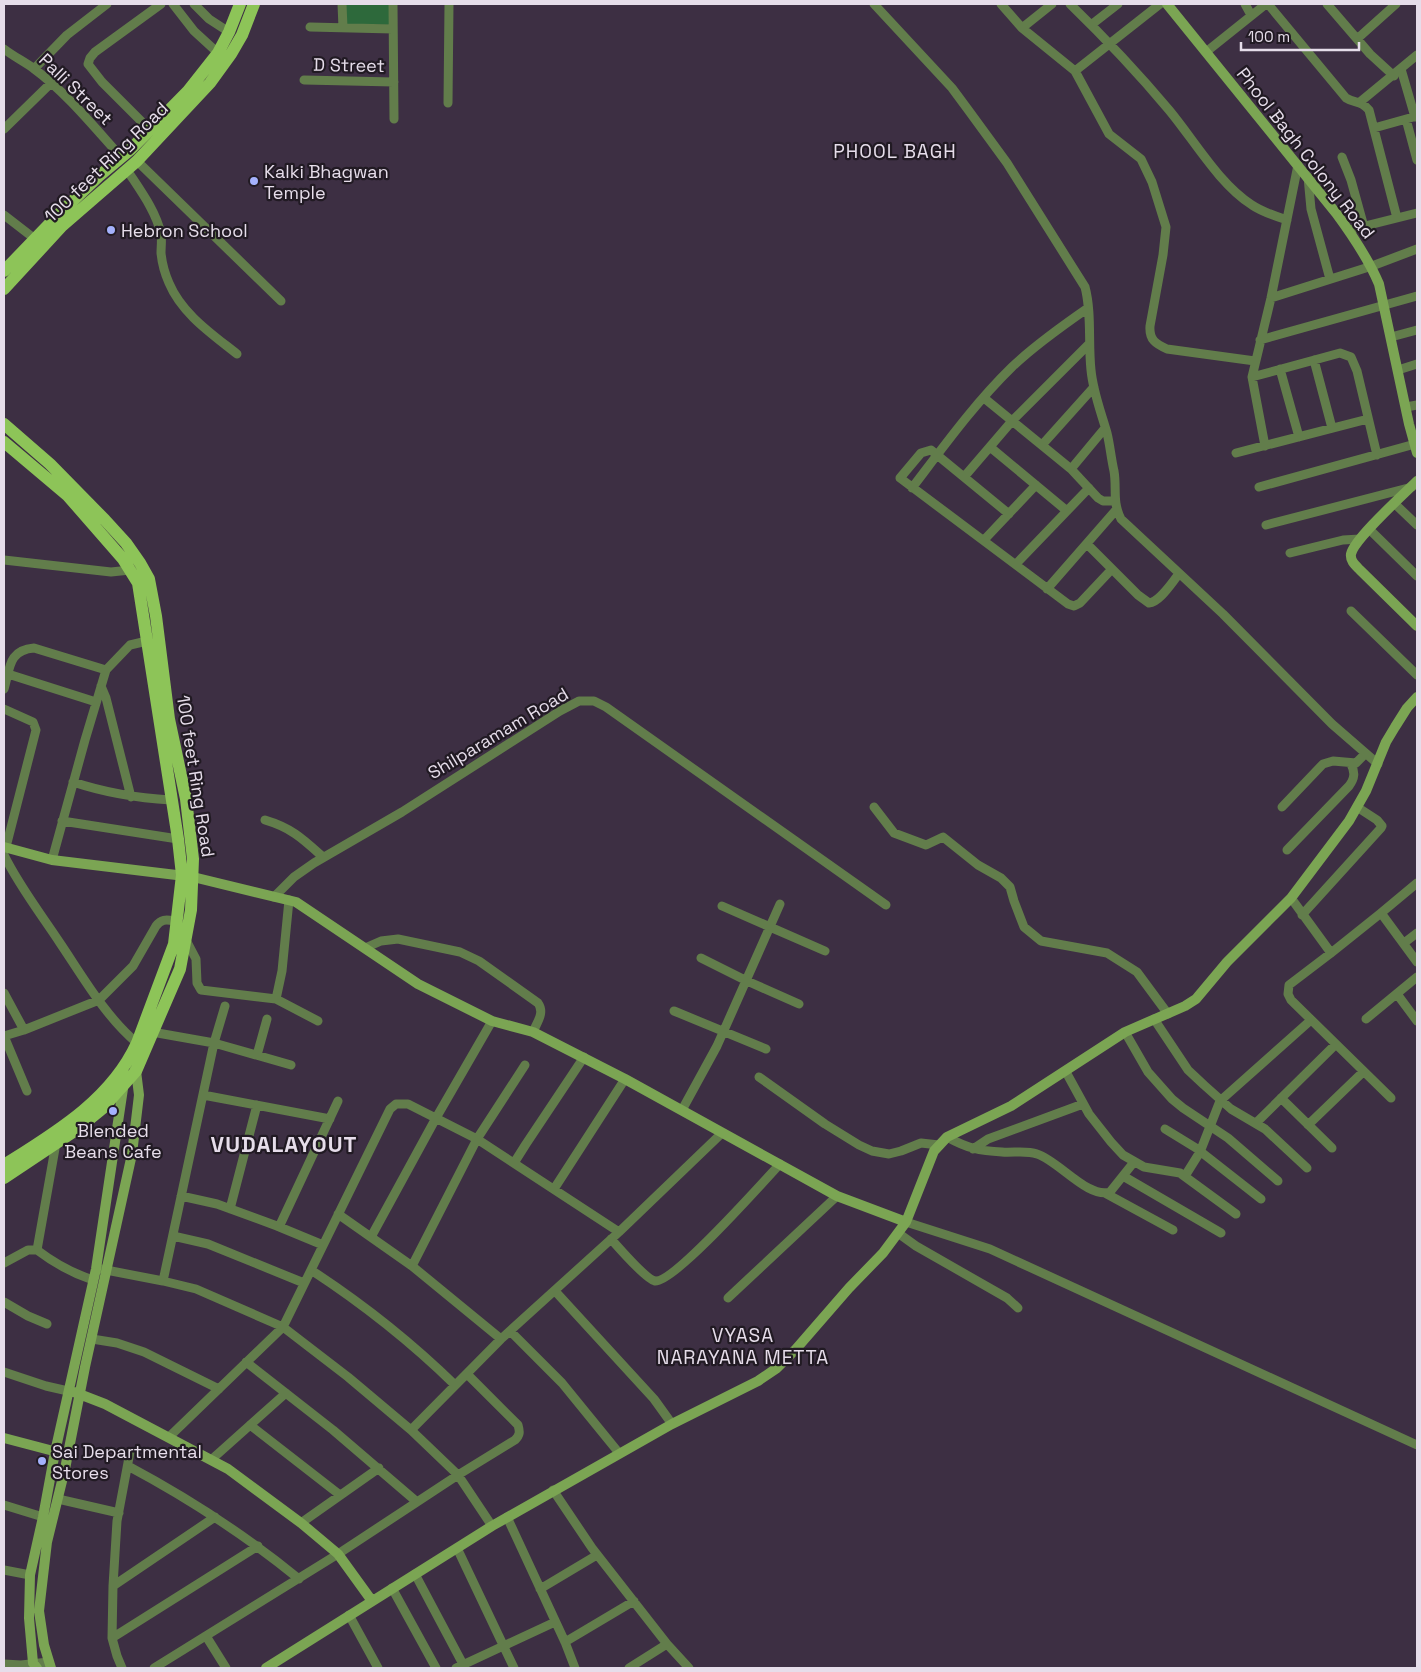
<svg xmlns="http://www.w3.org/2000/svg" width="1421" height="1672" font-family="'Space Grotesk',sans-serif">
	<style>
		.green { fill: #2d693b }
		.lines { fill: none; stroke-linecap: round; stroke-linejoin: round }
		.street { stroke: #627d4b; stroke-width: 9 }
		.secondary { stroke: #7ba553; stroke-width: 10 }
		.primary { stroke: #8dc458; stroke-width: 12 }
		.poi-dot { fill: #a4b1fc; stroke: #211a23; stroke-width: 2 }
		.labels { text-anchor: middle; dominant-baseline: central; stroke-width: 4.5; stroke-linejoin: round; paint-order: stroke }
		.street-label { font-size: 18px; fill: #e6ddea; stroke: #211a23 }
		.poi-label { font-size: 18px; fill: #e6ddea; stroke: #211a23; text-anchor: start }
		.neighbourhood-label { font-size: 19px; letter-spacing: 1px; fill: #e6ddea; stroke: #211a23 }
		.district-label { font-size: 22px; font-weight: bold; letter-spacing: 1px; fill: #e6ddea; stroke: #211a23 }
	</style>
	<rect width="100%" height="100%" fill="#3d2f43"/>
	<!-- green -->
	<path class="green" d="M346 4H390V25L346 24Z"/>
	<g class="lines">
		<!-- street -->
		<path class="street" d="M173 4 194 31 218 53
			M194 4 209 19 229 32
			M342 4 343 28
			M393 4 394 119
			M874 4 952 88 969 111 1007 163 1085 287C1092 313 1088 343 1091 370 1093 392 1101 412 1107 433 1110 445 1111 458 1114 471 1117 488 1112 502 1121 519L1223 614 1332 724 1378 764
			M1001 4 1022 28 1075 71 1109 134 1141 159 1152 182 1166 227 1163 255 1150 326C1149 340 1156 344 1167 349L1255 361
			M1070 4C1105 38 1138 73 1169 110 1194 140 1219 184 1252 205 1262 212 1275 216 1287 220
			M1245 4 1251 15
			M1268 4 1346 98C1355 104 1361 100 1369 110L1397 218
			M1327 4 1370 54 1394 76
			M1091 25 1118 4
			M310 27 393 29
			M1022 28 1052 4
			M1357 39 1396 4
			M4 49C13 56 23 61 33 68 67 93 94 127 122 158
			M1206 52 1266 4
			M34 69 67 35 107 4
			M1401 69 1415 117
			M1075 71 1160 4
			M304 80 394 82
			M1360 102 1417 55
			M448 103 449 4
			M1406 119 1417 160
			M1374 128 1417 116
			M4 129 51 83
			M150 130 102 82 88 64 90 58 95 52 161 4
			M1342 157 1351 180 1364 227
			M137 161 281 301
			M127 170C140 190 156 211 161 234 162 241 161 247 161 253 162 263 165 274 169 283 182 314 212 334 237 354
			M1308 177 1311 209 1330 279
			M4 215 35 239
			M1349 230 1417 213
			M1271 298 1372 266 1417 249
			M1391 337 1417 330
			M1260 340 1417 296
			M1314 360 1332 428
			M1280 369 1299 437
			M1398 370 1417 364
			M1252 377 1340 353 1351 357 1357 371 1377 455
			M984 398 1071 469 1098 498 1103 501H1115
			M1406 407 1417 405
			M1042 445 1094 387
			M1265 446 1252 377 1271 298 1298 165
			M990 447 1067 511
			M1236 453 1368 419
			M1071 469 1105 428
			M964 477 1012 421 1089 344
			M1259 487 1415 444
			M912 488C944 446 975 403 1012 367 1035 345 1062 326 1088 308
			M1395 504 1417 525
			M1009 514 931 450 921 453 900 478 1068 604 1074 606 1080 603 1112 569
			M1266 525 1412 487
			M1369 529 1417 576
			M984 540 1036 485
			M1087 544 1138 595 1149 603C1160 602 1172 582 1179 574
			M1290 553 1343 540 1360 539
			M4 560 111 572 130 570
			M1016 564 1089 488
			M1047 589 1116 510
			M1351 611 1417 675
			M8 674 96 702
			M101 686 106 698 131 797
			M4 689C10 669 8 650 34 648L106 670
			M4 709 33 722 36 730 6 847
			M73 782C106 793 137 798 171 800
			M874 807 894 833 926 845 943 837 978 865 1001 878 1010 887 1014 901 1024 927 1041 941 1107 953 1137 972 1168 1014
			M1282 807 1323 764 1333 761 1356 763 1365 754
			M265 820C292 828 303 839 323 857
			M62 821 178 839
			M1287 850 1349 786C1355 778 1355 772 1351 764
			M4 855C19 886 41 914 60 943 83 977 105 1016 137 1043
			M52 860 85 740 106 670 130 645 147 641
			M274 897 294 877 314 863 402 812 560 711 579 701H594L606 707 886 905
			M1291 898 1331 953 1381 913 1417 962
			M722 906 825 951
			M1381 913 1417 883
			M1302 915 1381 828 1382 826 1377 820 1357 807
			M186 940 196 959 197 983 201 990 276 999 318 1021
			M1404 943 1417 933
			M365 948 381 941 398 939 460 952 479 961 538 1003C545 1013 537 1022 533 1032
			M1331 953 1289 985 1288 994 1291 1000 1391 1098
			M701 958 747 981 799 1004
			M4 993 24 1030
			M1397 994 1417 1021
			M276 999 282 971 289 900
			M674 1011 766 1049
			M1154 1019 1188 1070 1204 1085 1231 1109 1265 1129 1307 1168
			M1366 1019 1417 977
			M152 1032 214 1043 291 1065
			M1125 1032 1148 1072 1172 1099 1183 1108 1228 1138 1278 1181
			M4 1036 24 1030 99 1000 133 966 156 926C162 918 167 920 177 921
			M4 1036 27 1091
			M257 1055 267 1019
			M1066 1072 1089 1114 1111 1142 1123 1155 1144 1167 1180 1173 1236 1214
			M759 1077 825 1124 859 1145 872 1151 889 1154 901 1151 921 1143 939 1145
			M203 1095 330 1119
			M1281 1098 1332 1148
			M682 1110 717 1046 780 904
			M1256 1123 1335 1045
			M1308 1125 1363 1072
			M1165 1129 1196 1148 1261 1199
			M947 1137C967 1148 979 1151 1002 1152 1013 1153 1026 1150 1037 1154 1059 1161 1088 1199 1110 1192L1134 1162
			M973 1149 988 1139 1083 1104
			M514 1163 526 1144 584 1057
			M1123 1176 1221 1233
			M1185 1176 1200 1152 1220 1101 1311 1020
			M554 1189 625 1079
			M1105 1193 1173 1230
			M181 1196 217 1204 277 1226 323 1245
			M230 1209 257 1105
			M338 1214 412 1266 501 1339
			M906 1222 990 1249 1417 1445
			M279 1227 338 1101
			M898 1233 916 1246 1007 1298 1018 1308
			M173 1236 208 1244 304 1283
			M371 1237 436 1118 492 1021
			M611 1239C618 1247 646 1279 655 1281 674 1283 763 1182 780 1164
			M37 1250 56 1143
			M4 1263 28 1250H37C54 1263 72 1273 93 1280
			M412 1266 477 1139 525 1065
			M101 1269 163 1281 196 1289 283 1327 348 1377 411 1430 458 1475 492 1526
			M311 1270C363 1304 411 1342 455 1385
			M163 1281 214 1043 225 1006
			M555 1291 654 1399 672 1424
			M728 1298 837 1196
			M4 1302 28 1316 47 1324
			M510 1331 562 1383 619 1453
			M92 1339 117 1343 144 1352 219 1389
			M246 1362 333 1430 417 1502
			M4 1372 46 1386 68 1391
			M250 1425 340 1495
			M411 1430 501 1339 619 1232 722 1133
			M169 1437 283 1327 390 1109 396 1104H408L477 1139 619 1232
			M211 1460 286 1393
			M128 1466C190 1499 244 1534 299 1579
			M553 1490 592 1548 667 1644 689 1668
			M58 1499 119 1513
			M4 1505 43 1517
			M507 1517 565 1642 575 1668
			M301 1523 379 1468
			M457 1548 514 1668
			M4 1570 30 1575
			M415 1574 465 1668
			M113 1586 215 1517
			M392 1588 436 1668
			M540 1589 597 1555
			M349 1615 378 1668
			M206 1636 226 1668
			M112 1638 258 1546
			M565 1642 634 1601
			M4 1664 21 1665 49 1662
			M122 1668 117 1656 112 1638 113 1586 117 1521 130 1452
			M154 1668 338 1554 458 1475 515 1440C520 1435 520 1432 518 1425L467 1374
			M456 1668 555 1622
			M629 1668 667 1644"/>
		<!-- secondary -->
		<path class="secondary" d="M1167 4 1336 213C1353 236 1368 258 1379 284L1409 424 1417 453
			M1417 481C1404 494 1354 539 1351 554 1350 561 1355 565 1360 570L1417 626
			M4 847 52 860 193 877 296 902 418 984 492 1021 533 1032 625 1079 837 1196 906 1222
			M74 1392 105 1404 228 1469 301 1523 338 1554 372 1601
			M4 1438 61 1453
			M37 1668 33 1663 29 1618 30 1575 43 1517 55 1452 96 1269 124 1082
			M51 1668 44 1645 39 1611 47 1542 65 1469 85 1367 132 1154 139 1095 136 1071 134 1066
			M266 1668 492 1526 672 1424 758 1381 777 1368 796 1349 849 1288 883 1253 906 1222 934 1151 947 1137 1011 1106 1125 1032 1185 1006 1196 999 1227 962 1291 898 1349 821 1366 791 1386 742 1395 727 1407 708 1417 697"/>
		<!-- primary -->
		<path class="primary" d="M4 271 60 213 99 176 130 150 188 91 218 53 229 32 240 4
			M4 289 62 226 137 161 210 83 231 54 242 35 254 4
			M4 424 50 464 105 520 126 543 140 563 149 579 156 616 169 719 186 799 193 859 191 910 180 969 136 1071 103 1108 76 1130 4 1178
			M4 442 68 496 123 559 138 583 178 839 182 875 174 944 137 1043C111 1100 55 1133 4 1165"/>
	</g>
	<!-- markers -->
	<g class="poi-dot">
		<circle cx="254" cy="181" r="5"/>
		<circle cx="111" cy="230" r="5"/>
		<circle cx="113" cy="1111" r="5"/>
		<circle cx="42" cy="1461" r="5"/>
	</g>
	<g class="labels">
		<!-- street labels -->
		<g class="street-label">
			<text transform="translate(349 65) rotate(1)">D Street</text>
			<text transform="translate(76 89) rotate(44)">Palli Street</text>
			<text transform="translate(1306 153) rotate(52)">Phool Bagh Colony Road</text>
			<text transform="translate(106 162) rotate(-44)">100 feet Ring Road</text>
			<text transform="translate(498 733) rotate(-31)">Shilparamam Road</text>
			<text transform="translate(196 776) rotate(81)">100 feet Ring Road</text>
		</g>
		<!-- poi labels -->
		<g class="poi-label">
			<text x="264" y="171">Kalki Bhagwan<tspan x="264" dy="21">Temple</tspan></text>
			<text x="121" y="230">Hebron School</text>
			<text x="113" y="1130" text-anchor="middle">Blended<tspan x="113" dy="21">Beans Cafe</tspan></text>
			<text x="52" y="1451">Sai Departmental<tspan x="52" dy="21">Stores</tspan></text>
		</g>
		<!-- neighbourhood labels -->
		<g class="neighbourhood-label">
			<text x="895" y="151">PHOOL BAGH</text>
			<text x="743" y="1335">VYASA<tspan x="743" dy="22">NARAYANA METTA</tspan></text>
		</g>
		<!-- district labels -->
		<g class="district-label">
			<text x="284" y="1144">VUDALAYOUT</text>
		</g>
	</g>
	<!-- border -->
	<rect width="1421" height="1672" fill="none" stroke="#e6ddea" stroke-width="10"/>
	<!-- scale -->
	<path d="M1241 42v8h118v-8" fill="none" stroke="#e6ddea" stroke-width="2.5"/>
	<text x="1248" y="42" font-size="15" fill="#e6ddea" stroke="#211a23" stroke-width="4" paint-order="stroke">100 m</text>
</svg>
